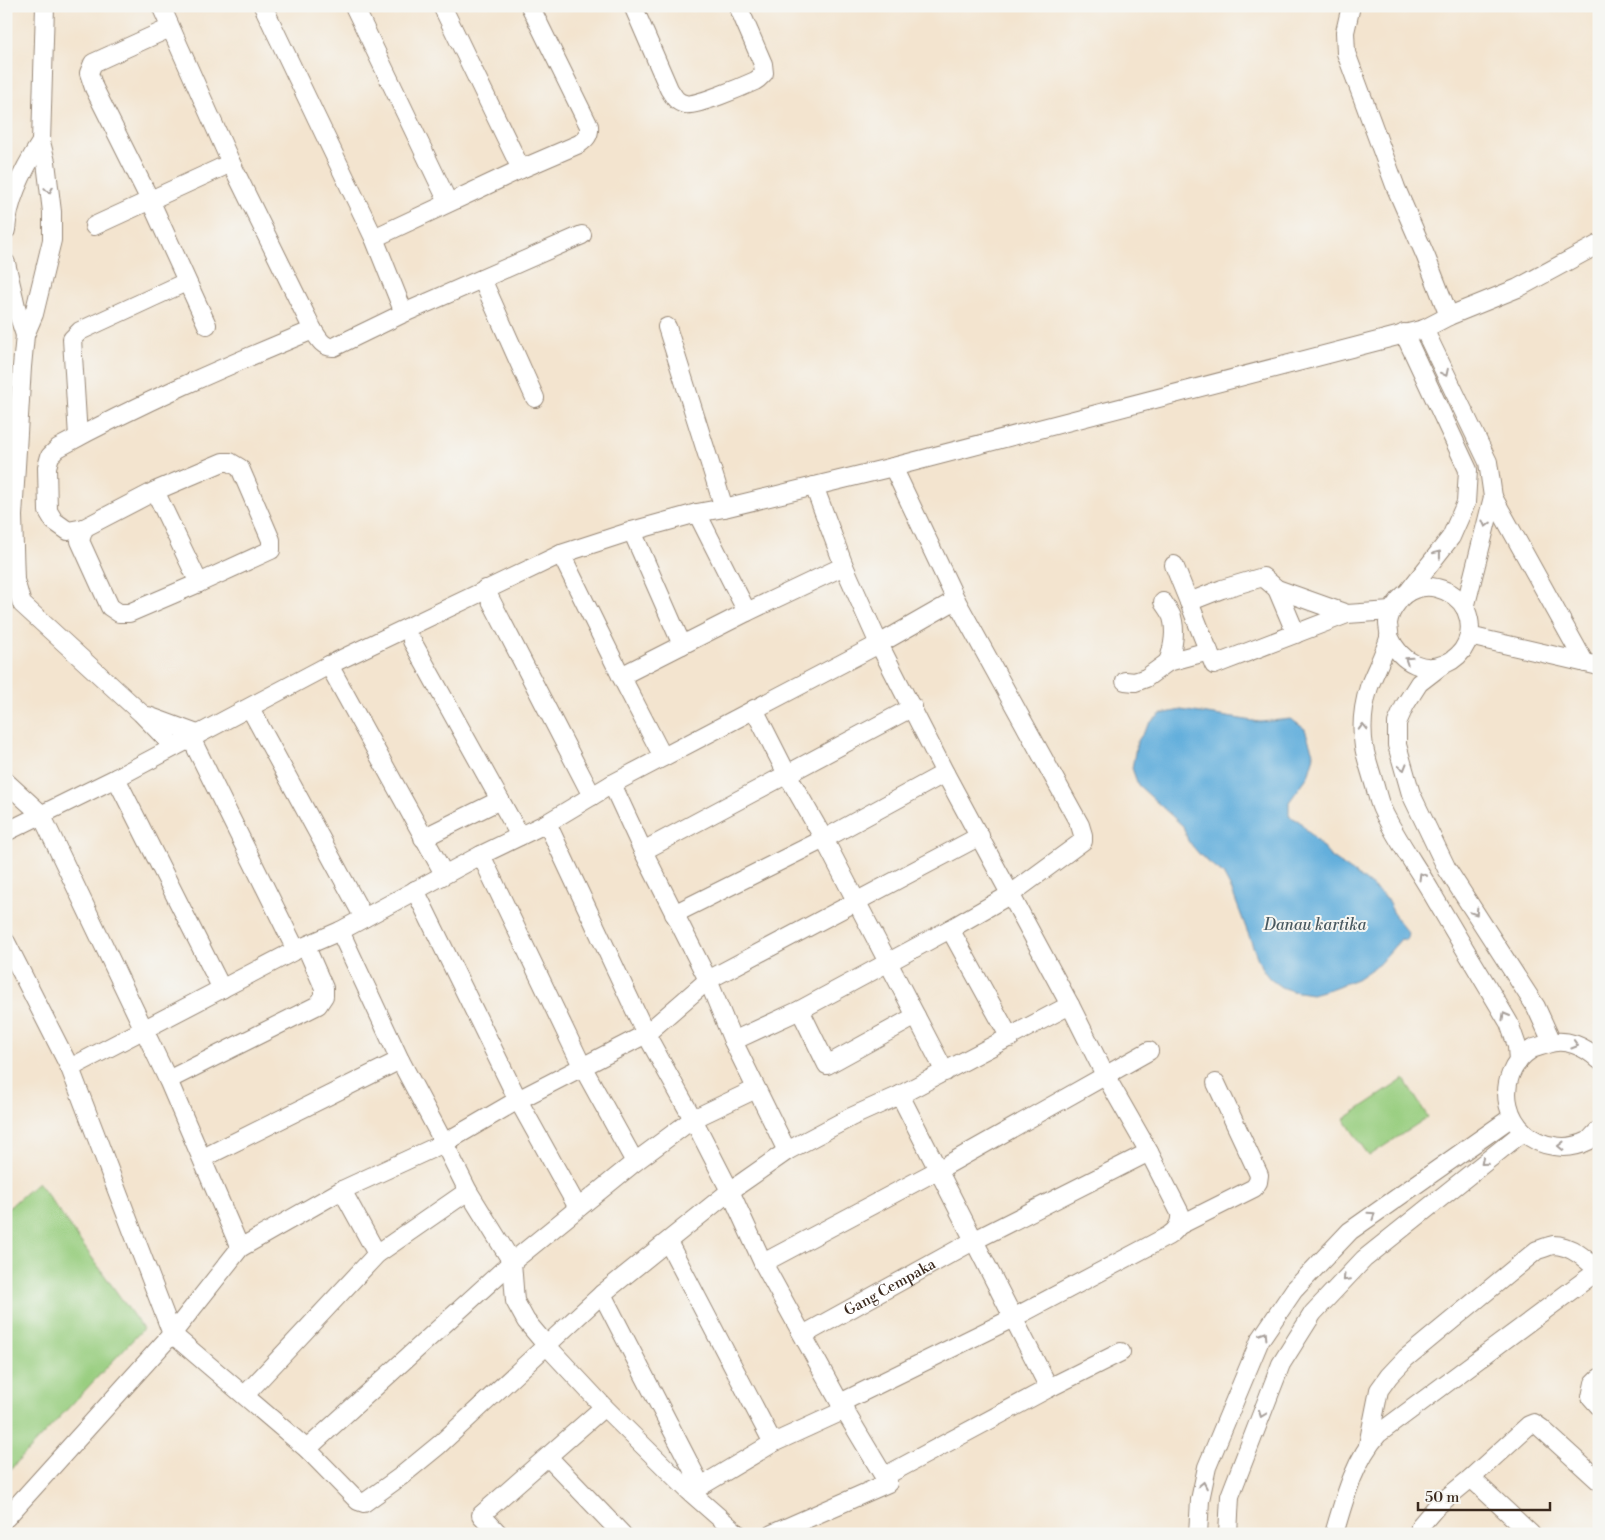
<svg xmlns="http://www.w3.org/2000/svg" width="1605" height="1540" font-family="'Libre Bodoni',serif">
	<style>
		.green { fill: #97cd7e; stroke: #697c4e }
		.water { fill: #63afdc; stroke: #4f6c7d }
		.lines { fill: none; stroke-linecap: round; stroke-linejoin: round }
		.minor-casing { stroke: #978776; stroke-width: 20 }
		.minor { stroke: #fff; stroke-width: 18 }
		.oneway { stroke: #a79f9a }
		.labels { text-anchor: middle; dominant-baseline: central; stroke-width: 4; stroke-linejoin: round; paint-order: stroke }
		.street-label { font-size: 15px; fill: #3b2a1e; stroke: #f6f6f2 }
		.water-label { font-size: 16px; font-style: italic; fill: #495960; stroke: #f6f6f2 }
	</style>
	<rect width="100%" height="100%" fill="#f6f6f2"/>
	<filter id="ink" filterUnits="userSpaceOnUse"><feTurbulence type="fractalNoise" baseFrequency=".02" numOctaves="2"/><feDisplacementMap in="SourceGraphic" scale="10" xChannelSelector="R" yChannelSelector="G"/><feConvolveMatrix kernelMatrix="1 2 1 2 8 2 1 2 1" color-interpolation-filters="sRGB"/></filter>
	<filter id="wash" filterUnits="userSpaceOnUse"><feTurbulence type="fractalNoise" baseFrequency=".0096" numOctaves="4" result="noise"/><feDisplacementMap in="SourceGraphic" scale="20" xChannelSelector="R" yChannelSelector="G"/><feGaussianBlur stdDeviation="1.12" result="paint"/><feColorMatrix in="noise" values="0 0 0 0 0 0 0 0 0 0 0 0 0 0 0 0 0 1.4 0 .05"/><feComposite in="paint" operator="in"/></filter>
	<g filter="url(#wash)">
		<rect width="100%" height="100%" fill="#f3e4cf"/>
		<!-- green -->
		<path class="green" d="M1404 1079 1428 1117 1369 1156 1344 1119Z
			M38 1182 143 1329 6 1474V1210Z"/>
		<!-- water -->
		<path class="water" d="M1181 710 1260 722 1291 719 1305 729 1314 756 1308 776 1289 802V816L1299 821 1330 856 1364 880 1386 898 1398 921 1408 933 1407 940 1401 939 1379 964 1357 979 1330 989 1312 994 1292 991 1281 987 1270 979 1262 969 1257 957 1232 891 1223 874 1201 856 1188 841 1183 826 1138 785 1132 768 1137 742 1151 722 1161 714Z"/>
	</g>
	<g filter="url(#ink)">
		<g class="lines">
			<defs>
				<g id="minor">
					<path d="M45 6 41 142 46 162 52 212V240L34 314 25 335 22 367 13 516 15 580 22 604 141 713 174 747"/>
					<path d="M161 6 231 163 313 330"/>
					<path d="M263 6 374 238 404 313"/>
					<path d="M354 6 448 202"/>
					<path d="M442 6 521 169"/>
					<path d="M633 6 669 89C674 97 676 102 685 104 695 107 744 86 755 81 759 79 761 76 764 73L763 64 738 6"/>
					<path d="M1351 6 1345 32 1346 53 1396 188 1426 257 1449 316"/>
					<path d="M170 28 93 63 89 73 94 88 150 200 207 325"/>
					<path d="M94 226 231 163"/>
					<path d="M6 230C8 199 24 168 41 142"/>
					<path d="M374 238 521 169 579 144C586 139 590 135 589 126L530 6"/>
					<path d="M6 263 17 311 25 335"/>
					<path d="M482 279 535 398"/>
					<path d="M667 327 724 508"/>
					<path d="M1424 329 1488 462 1493 497 1465 608"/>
					<path d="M1404 333 1468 470 1466 503 1451 537 1408 592"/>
					<path d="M78 437 72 339 80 331 186 282"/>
					<path d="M814 486 844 566 879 644 945 773 1070 1005 1105 1075 1149 1152 1180 1213C1181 1224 1177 1230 1168 1236L1013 1318 840 1403"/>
					<path d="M1493 497 1585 663"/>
					<path d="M697 513 747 612"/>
					<path d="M84 528 155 491 223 462H230L240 468 271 540V550L199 583 155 491"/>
					<path d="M632 531 682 645"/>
					<path d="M561 554 621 676 663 757"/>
					<path d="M1174 565 1189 602"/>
					<path d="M199 583 129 613H119L110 607 80 541 84 528 68 531 54 521 48 511 47 467 50 456 58 448C140 403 226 366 313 330 318 338 323 348 334 347L404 313 582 235"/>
					<path d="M485 589 592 796"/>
					<path d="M1277 589 1296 634"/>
					<path d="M1163 602C1166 607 1170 612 1172 617 1176 631 1173 648 1168 662"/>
					<path d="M1347 614 1214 665 1189 602 1222 589 1263 577 1277 589 1347 614 1391 611"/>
					<path d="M1389 636C1415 696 1487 659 1466 610 1460 598 1449 591 1437 588 1423 584 1405 590 1397 603 1392 609 1389 616 1388 623 1388 628 1390 633 1389 638 1384 655 1375 671 1369 687 1363 706 1361 728 1364 747 1366 758 1370 769 1373 780 1376 789 1378 800 1382 809 1395 837 1414 863 1430 890 1456 935 1483 979 1509 1023L1517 1046 1518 1062"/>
					<path d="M1469 636 1599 666"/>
					<path d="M412 641 520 836"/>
					<path d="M329 665 444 874"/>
					<path d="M1441 666 1419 683 1405 705 1397 723V745L1411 794 1447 869 1536 1007 1552 1042"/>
					<path d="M621 676 747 612 844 566"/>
					<path d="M1125 681 1135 682 1146 678 1168 662 1209 651"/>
					<path d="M250 708 364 918"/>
					<path d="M754 709 787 774 824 839 945 1072"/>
					<path d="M148 716 197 734"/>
					<path d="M191 738 296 950"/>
					<path d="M116 778 222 989"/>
					<path d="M6 782 41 814 168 1080 240 1248"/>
					<path d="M612 784 643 851 708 980 733 1041 787 1151"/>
					<path d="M547 823 646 1034 693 1119 730 1191 763 1263 840 1403 888 1483 772 1534"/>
					<path d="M6 832 116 778 329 665 561 554 632 531 697 513 724 508 893 467 1424 329 1449 316 1518 288 1599 244"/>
					<path d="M423 838 500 800"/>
					<path d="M643 851 913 707"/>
					<path d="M481 855 582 1066 635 1162"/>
					<path d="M415 890 518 1100 578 1208"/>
					<path d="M674 914 824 839 945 773"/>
					<path d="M950 929 1010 1038"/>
					<path d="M340 931 400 1060 444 1143 468 1191 512 1262 515 1301 526 1321 547 1346 604 1407 689 1491 738 1534"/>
					<path d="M6 942 70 1068 172 1334 307 1449 358 1501 364 1503 400 1477 439 1445 602 1294 730 1191 787 1151 851 1117 900 1095 1070 1005"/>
					<path d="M800 1010 827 1065 916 1016"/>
					<path d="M733 1041 800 1010 950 929 1011 894 1083 841V835L1080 825 956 600 893 467"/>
					<path d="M1599 1060C1586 1047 1565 1037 1547 1044 1542 1046 1536 1047 1532 1049 1489 1076 1505 1140 1554 1146 1565 1148 1578 1146 1588 1141 1592 1138 1595 1133 1599 1130"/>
					<path d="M70 1068 296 950 340 931 481 855 547 823 612 784 879 644 956 600"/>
					<path d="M168 1080 318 1005 324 996V988L306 947"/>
					<path d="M900 1095 1049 1388"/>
					<path d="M203 1158 400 1060"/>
					<path d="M342 1190 377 1254"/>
					<path d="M1178 1226 1254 1188 1258 1182 1259 1175 1216 1083"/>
					<path d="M668 1242 773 1443"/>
					<path d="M763 1263 938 1170 1149 1051"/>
					<path d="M602 1294 701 1486"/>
					<path id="s1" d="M803 1335 975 1240 1149 1152"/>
					<path d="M1599 1378 1594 1383 1591 1397 1599 1406"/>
					<path d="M245 1395 377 1254 468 1191"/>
					<path d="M1368 1445 1379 1390 1389 1376 1406 1358 1537 1250C1542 1249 1548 1246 1553 1245 1571 1245 1586 1259 1599 1271"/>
					<path d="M307 1449 512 1262 635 1162 693 1119 756 1089"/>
					<path d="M548 1457 622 1534"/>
					<path d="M885 1476 1049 1388 1121 1352"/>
					<path d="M1471 1478 1531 1534"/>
					<path d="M690 1490 701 1486 773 1443 845 1410"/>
					<path d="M6 1518 172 1334 240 1248 342 1190 444 1143 518 1100 646 1034 708 980 980 836"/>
					<path d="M499 1534 481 1515 604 1407"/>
					<path d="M1198 1534 1200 1500 1207 1467 1260 1340 1294 1290 1350 1231 1512 1117"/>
					<path d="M1228 1534 1230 1496 1281 1364 1313 1313 1364 1259 1523 1132"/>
					<path d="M1334 1534C1344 1500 1354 1461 1378 1434L1588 1278 1599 1273"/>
					<path d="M1419 1534 1420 1526 1437 1506 1471 1478 1529 1425 1534 1423 1541 1428 1599 1481"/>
				</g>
			</defs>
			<!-- minor casing -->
			<use href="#minor" class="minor-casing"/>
			<!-- minor -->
			<use href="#minor" class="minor"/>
		</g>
		<!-- one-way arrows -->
		<defs><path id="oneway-chevron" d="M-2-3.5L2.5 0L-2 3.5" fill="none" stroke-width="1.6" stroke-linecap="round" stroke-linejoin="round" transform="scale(1.25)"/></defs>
		<g class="oneway">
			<use href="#oneway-chevron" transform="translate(49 190) rotate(82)"/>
			<use href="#oneway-chevron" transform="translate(1445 373) rotate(64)"/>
			<use href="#oneway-chevron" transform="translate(1486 524) rotate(104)"/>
			<use href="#oneway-chevron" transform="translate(1438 554) rotate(-52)"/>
			<use href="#oneway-chevron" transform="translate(1408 660) rotate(-147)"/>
			<use href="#oneway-chevron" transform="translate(1363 727) rotate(-92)"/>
			<use href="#oneway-chevron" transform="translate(1403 767) rotate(74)"/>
			<use href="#oneway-chevron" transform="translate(1422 876) rotate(-121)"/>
			<use href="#oneway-chevron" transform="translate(1475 912) rotate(57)"/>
			<use href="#oneway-chevron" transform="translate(1505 1016) rotate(-120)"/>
			<use href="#oneway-chevron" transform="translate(1575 1045) rotate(17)"/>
			<use href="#oneway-chevron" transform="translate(1561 1146) rotate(-179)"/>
			<use href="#oneway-chevron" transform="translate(1484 1162) rotate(141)"/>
			<use href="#oneway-chevron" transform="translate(1372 1215) rotate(-35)"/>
			<use href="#oneway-chevron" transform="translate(1346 1278) rotate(133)"/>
			<use href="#oneway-chevron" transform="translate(1264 1335) rotate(-58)"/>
			<use href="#oneway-chevron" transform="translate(1262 1414) rotate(111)"/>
			<use href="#oneway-chevron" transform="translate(1203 1485) rotate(-79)"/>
		</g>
	</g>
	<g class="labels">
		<!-- street labels -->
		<g class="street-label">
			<text stroke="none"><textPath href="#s1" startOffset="99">Gang Cempaka</textPath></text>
		</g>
		<!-- water labels -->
		<g class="water-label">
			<text x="1315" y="925">Danau kartika</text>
		</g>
	</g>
	<!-- margin -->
	<rect width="1605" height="1540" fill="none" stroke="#f6f6f2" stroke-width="25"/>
	<!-- scale -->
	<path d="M1418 1502v8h132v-8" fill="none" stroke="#3b2a1e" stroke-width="2.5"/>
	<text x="1425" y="1502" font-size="15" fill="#3b2a1e" stroke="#f6f6f2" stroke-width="4" paint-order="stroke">50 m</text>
</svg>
